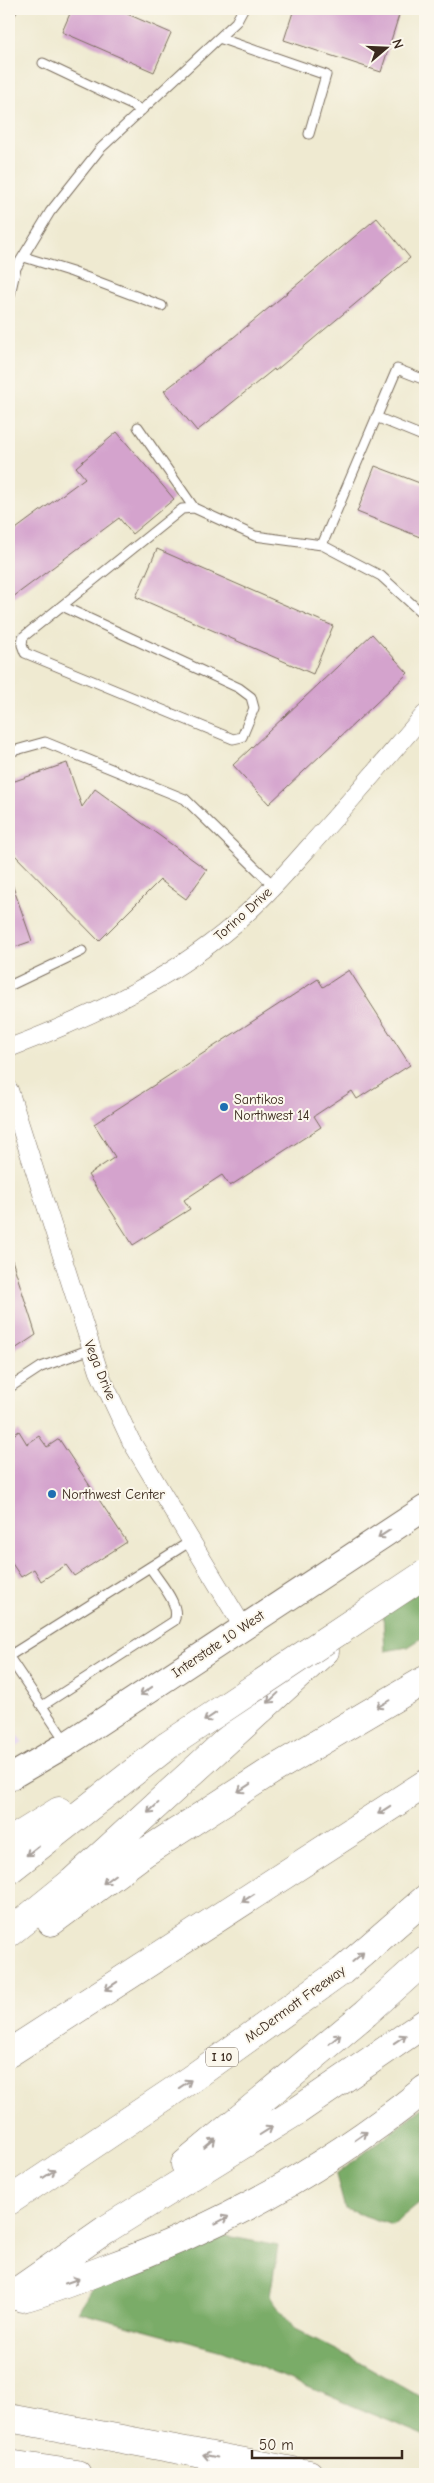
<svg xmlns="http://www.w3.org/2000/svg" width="434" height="2483" font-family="'Comic Neue',sans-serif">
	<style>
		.built { fill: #e4d3f2 }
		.forest { fill: #7aac67; stroke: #5a6b42 }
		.building { fill: #d4a3cd }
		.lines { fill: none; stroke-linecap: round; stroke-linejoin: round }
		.lane-casing { stroke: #7a6d5d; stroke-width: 11 }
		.street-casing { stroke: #7a6d5d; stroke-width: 19 }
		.secondary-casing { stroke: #7a6d5d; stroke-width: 27 }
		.highway-casing { stroke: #7a6d5d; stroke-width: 29 }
		.lane { stroke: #fff; stroke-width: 9 }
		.street { stroke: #fff; stroke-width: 18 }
		.secondary { stroke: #fff; stroke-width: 25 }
		.highway { stroke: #fff; stroke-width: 28 }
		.highway-bridge-casing { stroke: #7a6d5d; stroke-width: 29; stroke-linecap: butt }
		.highway-bridge { stroke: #fff; stroke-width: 28 }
		.oneway { stroke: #a79f9a }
		.poi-dot { fill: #1f6fb2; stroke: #fbf7ec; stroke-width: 2 }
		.labels { text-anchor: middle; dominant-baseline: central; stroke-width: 4; stroke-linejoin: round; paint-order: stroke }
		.shield { fill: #fbf7ec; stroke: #75685c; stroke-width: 1 }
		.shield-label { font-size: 12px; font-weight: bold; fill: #3b2a1e }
		.street-label { font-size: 14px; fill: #3b2a1e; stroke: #fbf7ec }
		.poi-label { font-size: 14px; fill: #3b2a1e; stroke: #fbf7ec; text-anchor: start }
	</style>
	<rect width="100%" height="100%" fill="#fbf7ec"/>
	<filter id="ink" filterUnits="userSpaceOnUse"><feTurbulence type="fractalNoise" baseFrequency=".02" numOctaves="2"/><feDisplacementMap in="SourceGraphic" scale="10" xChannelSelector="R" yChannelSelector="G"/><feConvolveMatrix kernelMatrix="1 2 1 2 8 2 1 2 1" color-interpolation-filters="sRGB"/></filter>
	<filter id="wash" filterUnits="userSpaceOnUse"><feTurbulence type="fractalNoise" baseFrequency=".0096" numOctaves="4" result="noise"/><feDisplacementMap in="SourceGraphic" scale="20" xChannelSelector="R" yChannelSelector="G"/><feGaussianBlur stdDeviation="1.12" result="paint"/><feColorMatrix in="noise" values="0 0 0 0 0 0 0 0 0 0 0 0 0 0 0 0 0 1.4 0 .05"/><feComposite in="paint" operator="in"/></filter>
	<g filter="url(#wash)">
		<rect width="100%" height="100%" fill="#efead1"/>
		<!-- built -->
		<path class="built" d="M9 1721 23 1743 9 1751Z"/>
		<!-- forest -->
		<path class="forest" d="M425 1588V1636L408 1647 385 1651 383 1613Z
			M425 2106V2198L392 2225 345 2209 336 2175Z
			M221 2235 278 2246 270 2296 295 2329 358 2361 425 2399V2436L222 2351 78 2312 93 2286 151 2265Z"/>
		<g id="blocks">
			<!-- building -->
			<path class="building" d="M72 9H116L171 33 154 72 62 32Z
				M294 9H401L381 72 284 40Z
				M377 218 410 258 275 371 274 369 197 431 164 391 234 337Z
				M117 432 174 499 132 534 119 518 9 600V534L85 478 76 467Z
				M375 466 425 485V539L357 512Z
				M157 549 333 626 313 674 136 597Z
				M372 634 408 673 269 804 233 765Z
				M67 763 82 807 95 789 207 870 186 899 160 880 99 941 9 849V783Z
				M9 881H11L32 941 9 949Z
				M349 970 410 1065 357 1099 352 1091 314 1116 321 1127 230 1186 222 1175 184 1200 190 1209 133 1245 88 1175 115 1157 94 1124 318 979 323 987Z
				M9 1260H12L36 1335 9 1353Z
				M19 1431 27 1444 39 1436 47 1447 59 1439 127 1542 74 1576 66 1565 41 1581 34 1569 21 1577 9 1559V1438Z"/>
		</g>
	</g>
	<g filter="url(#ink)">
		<use href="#blocks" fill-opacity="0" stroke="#7a6d5d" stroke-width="1"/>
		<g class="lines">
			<defs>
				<path id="lane" d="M9 15 13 9
					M219 38 326 75 309 134
					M43 63 142 110
					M24 257 72 272 162 306
					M9 299 16 268 50 212 100 149 236 22 243 9
					M425 380 397 369 322 545 381 576 425 616
					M376 417 425 437
					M138 427 194 508
					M62 606 239 688 251 697 254 708 242 737 233 739 25 653 22 645 23 637 182 509 194 508 255 536 322 545
					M9 752 45 742 185 799 274 886
					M9 986 82 951
					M9 1388 41 1367 91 1349
					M9 1656 191 1541
					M9 1657 66 1742
					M42 1706 174 1621C182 1605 158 1581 150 1567"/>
				<path id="street" d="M9 1048C94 1016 181 975 248 912 276 886 300 857 325 829 359 791 392 752 425 714
					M9 1090 99 1372 131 1441 243 1627"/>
				<path id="secondary" d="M9 1778 67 1744 425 1508"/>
				<path id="highway" d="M9 1842 59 1811
					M9 1870 167 1746
					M51 1922 144 1853 271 1771 425 1680
					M9 1933 72 1882 325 1651
					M9 2053 425 1784
					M185 2164 366 2013 425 1960
					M9 2201 191 2079 342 1971 425 1899
					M9 2297 105 2230 297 2111 425 2023
					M22 2298C50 2291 78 2279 105 2269 221 2227 329 2167 425 2089
					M9 2418 309 2474
					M9 2464 77 2474"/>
			</defs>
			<!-- lane casing -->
			<use href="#lane" class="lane-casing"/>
			<!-- street casing -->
			<use href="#street" class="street-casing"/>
			<!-- secondary casing -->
			<use href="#secondary" class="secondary-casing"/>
			<!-- highway casing -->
			<use href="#highway" class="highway-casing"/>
			<!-- lane -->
			<use href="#lane" class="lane"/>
			<!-- street -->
			<use href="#street" class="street"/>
			<!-- secondary -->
			<use href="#secondary" class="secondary"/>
			<!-- highway -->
			<use href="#highway" class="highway"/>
			<defs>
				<path id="highway-bridge" d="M167 1746 425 1574"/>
			</defs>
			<!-- highway-bridge casing -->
			<use href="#highway-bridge" class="highway-bridge-casing"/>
			<!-- highway-bridge -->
			<use href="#highway-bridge" class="highway-bridge"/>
		</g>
		<!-- one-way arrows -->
		<defs><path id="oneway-shaft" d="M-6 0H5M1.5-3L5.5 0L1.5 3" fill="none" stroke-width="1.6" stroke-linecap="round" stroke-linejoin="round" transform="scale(1.25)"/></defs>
		<g class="oneway">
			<use href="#oneway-shaft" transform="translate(384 1534) rotate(147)"/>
			<use href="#oneway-shaft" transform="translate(146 1691) rotate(146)"/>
			<use href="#oneway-shaft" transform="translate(273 1698) rotate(137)"/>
			<use href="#oneway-shaft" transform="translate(383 1704) rotate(150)"/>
			<use href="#oneway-shaft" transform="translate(210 1717) rotate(146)"/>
			<use href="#oneway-shaft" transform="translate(244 1788) rotate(147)"/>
			<use href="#oneway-shaft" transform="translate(153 1808) rotate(137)"/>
			<use href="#oneway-shaft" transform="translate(384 1810) rotate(147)"/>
			<use href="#oneway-shaft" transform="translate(32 1851) rotate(142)"/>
			<use href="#oneway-shaft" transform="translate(109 1879) rotate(143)"/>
			<use href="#oneway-shaft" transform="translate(248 1898) rotate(147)"/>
			<use href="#oneway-shaft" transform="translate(358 1957) rotate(-41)"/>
			<use href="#oneway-shaft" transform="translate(111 1986) rotate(147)"/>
			<use href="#oneway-shaft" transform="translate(335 2039) rotate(-40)"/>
			<use href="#oneway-shaft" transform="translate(400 2039) rotate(-34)"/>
			<use href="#oneway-shaft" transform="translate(185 2084) rotate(-34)"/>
			<use href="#oneway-shaft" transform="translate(266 2131) rotate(-32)"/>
			<use href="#oneway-shaft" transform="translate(361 2136) rotate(-35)"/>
			<use href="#oneway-shaft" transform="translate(210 2143) rotate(-40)"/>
			<use href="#oneway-shaft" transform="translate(49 2174) rotate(-34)"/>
			<use href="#oneway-shaft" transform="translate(222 2220) rotate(-28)"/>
			<use href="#oneway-shaft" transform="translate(72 2281) rotate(-19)"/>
			<use href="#oneway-shaft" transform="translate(210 2456) rotate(-169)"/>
		</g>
	</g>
	<!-- markers -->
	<g class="poi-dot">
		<circle cx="224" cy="1107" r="5"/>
		<circle cx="52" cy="1494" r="5"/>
	</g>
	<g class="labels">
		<!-- shield labels -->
		<rect class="shield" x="206" y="2047.5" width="32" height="19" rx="4"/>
		<g class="shield-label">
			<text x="222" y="2057">I 10</text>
		</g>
		<!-- street labels -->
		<g class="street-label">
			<text transform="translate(243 914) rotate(-42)">Torino Drive</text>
			<text transform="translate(100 1370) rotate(68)">Vega Drive</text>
			<text transform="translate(218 1644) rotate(-34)">Interstate 10 West</text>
			<text transform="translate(295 2004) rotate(-36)">McDermott Freeway</text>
		</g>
		<!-- poi labels -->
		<g class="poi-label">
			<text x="234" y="1099">Santikos<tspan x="234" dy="16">Northwest 14</tspan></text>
			<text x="62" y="1494">Northwest Center</text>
		</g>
	</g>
	<!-- margin -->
	<rect width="434" height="2483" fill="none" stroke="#fbf7ec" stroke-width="30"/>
	<!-- north arrow -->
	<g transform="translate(386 48) rotate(71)" stroke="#fbf7ec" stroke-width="4" paint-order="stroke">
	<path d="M0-4L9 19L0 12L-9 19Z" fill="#3b2a1e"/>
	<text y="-8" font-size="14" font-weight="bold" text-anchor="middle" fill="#3b2a1e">N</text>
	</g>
	<!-- scale -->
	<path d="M252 2450v8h150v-8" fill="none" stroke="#3b2a1e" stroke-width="2.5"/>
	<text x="259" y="2450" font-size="15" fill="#3b2a1e" stroke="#fbf7ec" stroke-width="4" paint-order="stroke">50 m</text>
</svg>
